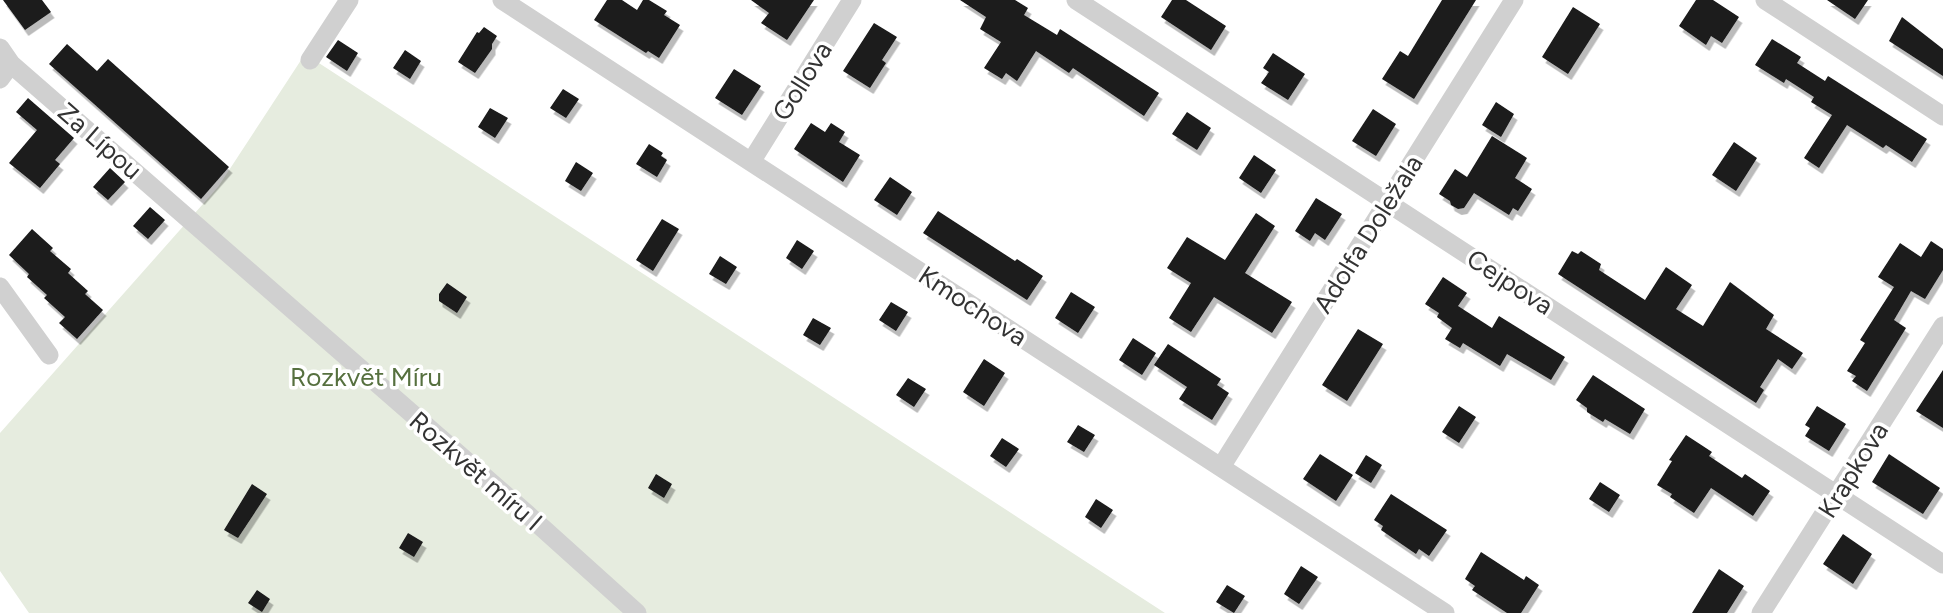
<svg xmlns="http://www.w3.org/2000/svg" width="1943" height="613" font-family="Figtree,sans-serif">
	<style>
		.green { fill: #e6ecdf }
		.building { fill: #1a1a1a; filter: url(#shadow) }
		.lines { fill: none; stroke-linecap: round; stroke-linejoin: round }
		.minor { stroke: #d0d0d0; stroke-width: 19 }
		.labels { text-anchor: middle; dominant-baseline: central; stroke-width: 7; stroke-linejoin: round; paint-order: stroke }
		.street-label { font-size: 26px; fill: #333; stroke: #fff }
		.park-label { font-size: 26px; fill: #56703f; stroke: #fff }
	</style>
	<defs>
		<filter id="shadow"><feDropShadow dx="3.5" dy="6" stdDeviation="0" flood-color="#0004"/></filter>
	</defs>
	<rect width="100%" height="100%" fill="#fff"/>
	<!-- green -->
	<path class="green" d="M305 54 1165 613H29L0 571V433L218 187Z"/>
	<!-- building -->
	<path class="building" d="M3 0H42L51 12 25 30Z
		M607 0H622L637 10 643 0H649L667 11 664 15 680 25 659 58 648 51 646 53 594 20Z
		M751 0H814L787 40 761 23 769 13Z
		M960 0H1015L1028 8 1024 15 1057 35 1060 29 1159 93 1144 116 1073 68 1069 73 1036 51 1017 81 1006 73 1002 79 984 68 1001 42 980 29 986 17Z
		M1172 0H1186L1226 26 1211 50 1161 17Z
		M1442 0H1476L1414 99 1382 79 1400 51 1408 56Z
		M1696 0H1713L1739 17 1722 43 1711 36 1706 45 1679 26Z
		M1827 0H1868L1855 19Z
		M1573 7 1600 24 1568 74 1542 57Z
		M1902 17 1943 49V76L1889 41Z
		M874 23 897 37 882 60 886 63 870 88 843 71Z
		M484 27 497 36 492 44V49L475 73 458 62 477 32 479 33Z
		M1772 39 1801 57 1797 63 1825 81 1828 76 1927 139 1912 162 1886 145 1883 148 1847 125 1819 168 1804 158 1832 115 1811 102 1814 97 1786 79 1784 83 1755 65Z
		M338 40 358 53 347 71 326 57Z
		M67 44 97 71 108 59 229 167 201 199 49 64Z
		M405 50 421 61 410 79 393 68Z
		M1273 53 1305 74 1288 100 1261 83 1269 72 1263 68Z
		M734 69 761 86 742 115 715 98Z
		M563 89 579 99 566 118 550 108Z
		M28 98 74 138 55 160 60 164 40 188 9 163 37 130 16 112Z
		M1496 102 1514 114 1501 137 1482 125Z
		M490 108 508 118 495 138 478 127Z
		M1373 109 1396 124 1376 156 1352 141Z
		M1187 112 1211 128 1197 150 1172 134Z
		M811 123 825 132 831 123 845 132 839 142 860 155 843 182 794 149Z
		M1492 136 1527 158 1515 178 1532 189 1518 211 1513 208 1509 215 1474 193 1464 208 1458 209 1451 205 1450 201 1439 194 1455 169 1467 177Z
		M1734 142 1757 158 1736 191 1712 175Z
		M649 144 663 153 661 156 667 160 657 177 636 164Z
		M1254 155 1276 170 1261 193 1239 178Z
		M576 162 593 173 581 191 565 181Z
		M110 168 125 182 108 200 93 187Z
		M890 177 912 192 897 215 874 200Z
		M1316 198 1342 214 1325 240 1315 233 1310 241 1295 231Z
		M150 207 165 220 148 239 133 226Z
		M938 211 1015 261 1017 259 1043 276 1027 300 923 233Z
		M1256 213 1275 226 1245 273 1292 302 1272 333 1214 297 1191 332 1169 318 1191 283 1167 268 1187 237 1225 260Z
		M662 219 679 229 653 271 636 260Z
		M32 229 53 248 50 251 71 269 68 273 88 291 85 294 103 310 77 339 59 323 65 317 44 298 47 295 27 277 29 274 9 255Z
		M797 240 814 251 802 269 786 258Z
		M1931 241 1943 249V270L1925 299 1911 291 1894 320 1906 328 1867 391 1852 381 1856 376 1847 371 1865 343 1860 340 1894 287 1878 277 1900 243 1921 257Z
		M1572 251 1578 254 1581 251 1601 264 1599 270 1645 300 1666 267 1692 285 1676 309 1703 326 1730 282 1774 315 1766 329 1803 353 1792 369 1778 359 1760 387 1764 390 1756 403 1558 274Z
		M720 256 737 267 726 284 709 274Z
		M1443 277 1467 293 1458 306 1492 328 1499 316 1565 357 1551 380 1507 354 1500 366 1463 343 1460 348 1445 339 1452 328 1437 317 1439 313 1425 304Z
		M447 283 467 297 457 313 439 301V294Z
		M1071 292 1095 307 1078 333 1055 318Z
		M891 302 908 312 896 331 879 320Z
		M813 318 831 328 820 345 803 335Z
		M1358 329 1383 344 1347 401 1322 385Z
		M1133 338 1156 353 1142 375 1119 360Z
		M1168 344 1221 379 1217 385 1229 393 1212 420 1179 399 1187 387 1154 365Z
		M984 359 1005 373 984 406 963 392Z
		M1943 370V428L1916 411Z
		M1593 375 1645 409 1630 434 1605 419 1603 422 1587 412V408L1576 400Z
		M908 378 926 389 914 407 896 395Z
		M1459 406 1476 417 1459 443 1442 432Z
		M1817 406 1846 424 1829 451 1805 436 1810 428 1805 425Z
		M1078 425 1095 435 1084 452 1067 442Z
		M1686 435 1712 452 1709 456 1742 478 1745 474 1770 491 1753 516 1711 488 1694 513 1670 497 1672 494 1657 485 1672 461 1669 460Z
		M1002 438 1019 449 1006 467 990 456Z
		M1320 454 1353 475 1336 501 1303 479Z
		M1889 454 1940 488 1923 514 1872 482Z
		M1366 455 1382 465 1371 483 1355 473Z
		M656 474 672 484 664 498 648 488Z
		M1600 482 1620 495 1609 512 1589 499Z
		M252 484 267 494 238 538 224 530Z
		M1391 494 1447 530 1429 556 1419 549 1416 554 1381 530 1383 526 1374 520Z
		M1096 499 1113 510 1101 528 1085 517Z
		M408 533 423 542 414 557 399 548Z
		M1843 534 1872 554 1853 584 1823 564Z
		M1481 552 1524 580 1526 576 1539 585 1521 613H1507L1472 590 1475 586 1465 579Z
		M1301 566 1318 577 1299 604 1284 594Z
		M1719 569 1744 586 1727 613H1692Z
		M1227 585 1245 596 1234 613 1216 602Z
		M257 590 270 599 262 612 248 603Z"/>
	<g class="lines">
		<!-- minor -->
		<path class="minor" d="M502 0 1445 613
			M1076 0 1943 564
			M1765 0 1943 116
			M0 48 11 64 0 79
			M310 60 349 0
			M11 64 527 514 637 613
			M751 162 852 0
			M0 287 49 355
			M1221 467 1514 0
			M1761 613 1943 326"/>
	</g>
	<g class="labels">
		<!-- street labels -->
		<g class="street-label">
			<text transform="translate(802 81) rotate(-58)">Gollova</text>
			<text transform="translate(100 141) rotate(41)">Za Lípou</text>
			<text transform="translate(1368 234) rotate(-58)">Adolfa Doležala</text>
			<text transform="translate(1510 282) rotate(33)">Cejpova</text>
			<text transform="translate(973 306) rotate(33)">Kmochova</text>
			<text transform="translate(1853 470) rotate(-58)">Krapkova</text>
			<text transform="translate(476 471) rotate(41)">Rozkvět míru I</text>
		</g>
		<!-- park labels -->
		<g class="park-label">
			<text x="366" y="377">Rozkvět Míru</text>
		</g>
	</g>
</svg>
